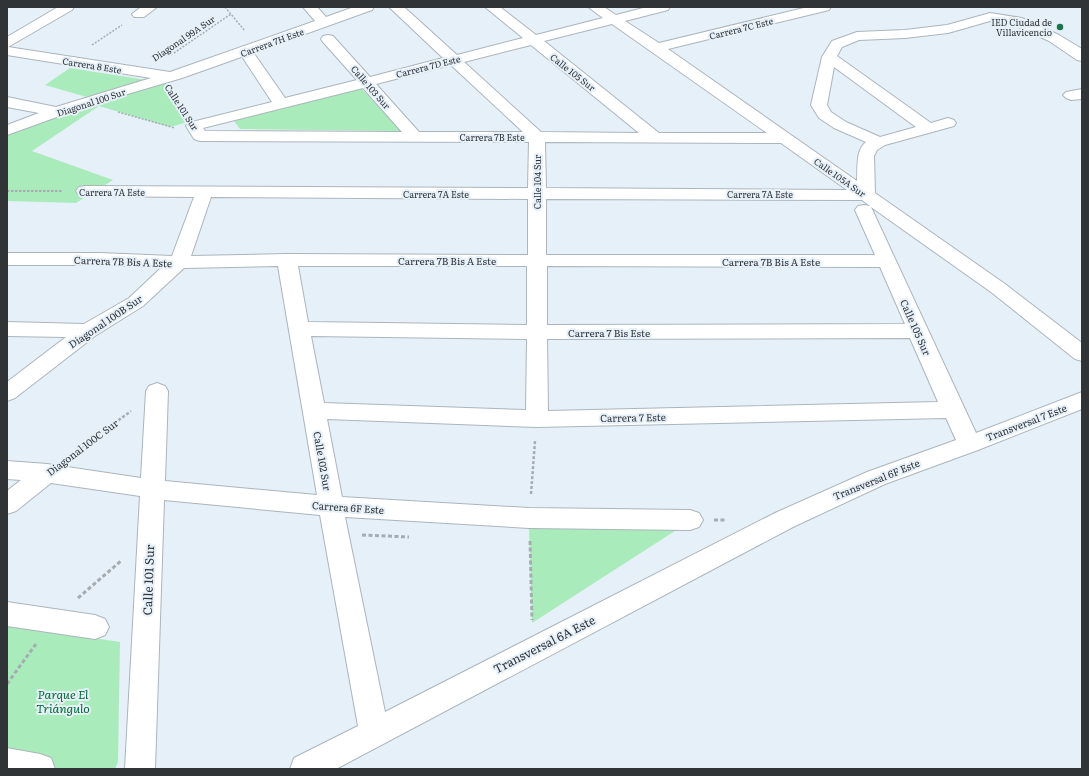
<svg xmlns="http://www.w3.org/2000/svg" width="1089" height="776" font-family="Literata,serif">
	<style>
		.green { fill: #aaebbb }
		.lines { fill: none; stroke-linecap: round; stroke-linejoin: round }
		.minor-casing { stroke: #abb5bd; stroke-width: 2 }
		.path-far3 { stroke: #a5adb3; stroke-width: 1.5; stroke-dasharray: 2 1.5; stroke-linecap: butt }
		.path-far2 { stroke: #a5adb3; stroke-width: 2; stroke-dasharray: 2.5 1.5; stroke-linecap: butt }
		.path-far1 { stroke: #a5adb3; stroke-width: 2.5; stroke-dasharray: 3 2; stroke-linecap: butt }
		.path { stroke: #a5adb3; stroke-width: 3; stroke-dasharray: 4 2.5; stroke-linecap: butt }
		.minor { fill: #fff; fill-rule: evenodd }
		.poi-dot { fill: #1a754a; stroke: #e6f0f9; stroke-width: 1.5 }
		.labels { text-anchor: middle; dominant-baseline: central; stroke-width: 4; stroke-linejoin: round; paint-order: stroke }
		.far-poi-label { font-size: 9px; fill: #303437; stroke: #e6f0f9; text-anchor: end }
		.far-street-label { font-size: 9px; fill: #303437; stroke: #e6f0f9 }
		.street-label { font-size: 10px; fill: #303437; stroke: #e6f0f9 }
		.near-street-label { font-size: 12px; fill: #303437; stroke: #e6f0f9 }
		.near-park-label { font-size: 12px; font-style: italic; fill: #066934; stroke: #e6f0f9 }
	</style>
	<rect width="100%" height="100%" fill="#e6f0f9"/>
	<!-- green -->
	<path class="green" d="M70 68 166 83 191 121 170 127 99 106 32 151 113 180 76 203 7 201V125L90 98 45 85Z
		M361 88 401 131 240 129 234 121Z
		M529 528 678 529 532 623Z
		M7 625 120 642 118 762 115 769H7Z"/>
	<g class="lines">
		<defs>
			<path id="minor" d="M58 7H74L72 10 8 47 170 72 315 21 303 7H317L326 17 354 7H374L372 10 250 54 255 55 285 98 357 80 323 42 321 39 323 36 328 35 333 36 370 77 443 58 389 7H404L457 55 523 38 485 7H500L536 35 603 18 588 7H604L616 15 647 7H670L668 10 625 21 659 43 808 7H831L829 10 668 49 857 181C858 168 855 151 866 142L834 128 819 118 811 105 822 57 832 41 857 32 905 30 947 25 990 13 1022 18 1059 35 1082 49V61L1077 60 1049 41 1014 25 990 21 948 33 905 38 859 40 842 47 837 56 931 123 948 118 954 120 956 123 954 126 885 145 877 150 874 156 875 193 1005 284 1082 343V361L1075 359 991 292 871 207 976 433 1082 392V409L978 450 885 484 793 527 336 769H290L294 758 358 726 320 515 164 500 155 769H125L140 496 51 483 16 511 7 514V491L21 480 7 479V461L47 464 141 478 146 391 149 386 157 383 165 386 168 391 165 481 317 495 278 266 184 268 143 306 95 336 15 398 7 401V382L66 337 7 336V322L84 324 129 298 162 267 100 265H7V253H100L172 256 194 197 85 196 79 195 76 191 79 187 85 186 528 188 529 142 200 141 194 139 186 126 188 123 272 102 243 58 244 56 182 78 90 105 7 135V125L39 113 7 107V97L56 107 151 78 7 55V37ZM612 24 767 133H659L544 41ZM531 45 639 133 541 132 464 62ZM451 65 523 132H419L376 84ZM834 67 916 127 880 137 846 122 831 112 827 105ZM363 88 402 132 205 131 203 128ZM545 142 781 143 847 190 546 188ZM211 197 528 199V255L287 254 191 256ZM546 199 862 200 870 206 864 205 858 206 855 210 875 255H546ZM298 266H527V325L308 322ZM547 266 880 267 905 324 547 325ZM311 336 527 339 526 410 324 403ZM910 338 938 402 548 411 547 339ZM946 418 956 440 867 472 775 513 385 712 345 517 529 528 690 530 699 527 703 520 699 513 690 510 529 508 342 497 327 419 537 427Z
				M141 7H157L144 17H134L132 14Z
				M1082 89V99L1071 100 1066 98 1063 95 1066 92Z
				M7 602 95 615 105 619 109 627 105 635 95 639 7 626Z
				M7 748 40 754 51 758 55 769H7Z"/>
		</defs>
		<!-- minor casing -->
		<use href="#minor" class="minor-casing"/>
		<!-- path-far3 -->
		<path class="path-far3" d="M225 7 245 31
			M92 45 122 25
			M171 55 231 14
			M174 95 184 111
			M118 112 175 128"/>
		<!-- path-far2 -->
		<path class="path-far2" d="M7 191H63"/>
		<!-- path-far1 -->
		<path class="path-far1" d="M74 453 131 411
			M531 494 535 441"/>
		<!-- path -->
		<path class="path" d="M714 520H727
			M362 535 409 537
			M530 541 532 620
			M78 598 122 560
			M7 684 36 644"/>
		<!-- minor -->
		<use href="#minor" class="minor"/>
	</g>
	<!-- markers -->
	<circle class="poi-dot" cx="1060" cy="27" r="4"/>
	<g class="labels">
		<!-- far-poi labels -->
		<g class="far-poi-label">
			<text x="1052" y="22">IED Ciudad de<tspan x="1052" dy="10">Villavicencio</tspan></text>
		</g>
		<!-- far-street labels -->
		<g class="far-street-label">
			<text transform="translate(741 28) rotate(-14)">Carrera 7C Este</text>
			<text transform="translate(183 38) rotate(-34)">Diagonal 99A Sur</text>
			<text transform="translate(272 42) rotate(-20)">Carrera 7H Este</text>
			<text transform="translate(92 65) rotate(9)">Carrera 8 Este</text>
			<text transform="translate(428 66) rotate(-14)">Carrera 7D Este</text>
			<text transform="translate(573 72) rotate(38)">Calle 105 Sur</text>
			<text transform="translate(371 87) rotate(49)">Calle 103 Sur</text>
			<text transform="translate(91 102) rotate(-18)">Diagonal 100 Sur</text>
			<text transform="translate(182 107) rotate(57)">Calle 101 Sur</text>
			<text x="492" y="137">Carrera 7B Este</text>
			<text transform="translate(840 177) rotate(35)">Calle 105A Sur</text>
			<text transform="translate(537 182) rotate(-90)">Calle 104 Sur</text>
			<text x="112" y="192">Carrera 7A Este</text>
			<text x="436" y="194">Carrera 7A Este</text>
			<text x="760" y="194">Carrera 7A Este</text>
		</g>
		<!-- street labels -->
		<g class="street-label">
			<text x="447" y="260">Carrera 7B Bis A Este</text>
			<text transform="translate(123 261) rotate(2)">Carrera 7B Bis A Este</text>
			<text x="771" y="261">Carrera 7B Bis A Este</text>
			<text transform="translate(105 321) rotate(-34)">Diagonal 100B Sur</text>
			<text transform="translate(916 327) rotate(66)">Calle 105 Sur</text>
			<text x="609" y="332">Carrera 7 Bis Este</text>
			<text transform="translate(633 417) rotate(-1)">Carrera 7 Este</text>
			<text transform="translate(1026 422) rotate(-21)">Transversal 7 Este</text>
			<text transform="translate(82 447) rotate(-37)">Diagonal 100C Sur</text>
			<text transform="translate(323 461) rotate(80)">Calle 102 Sur</text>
			<text transform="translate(876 479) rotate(-22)">Transversal 6F Este</text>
			<text transform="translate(348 507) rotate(4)">Carrera 6F Este</text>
		</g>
		<!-- near-street labels -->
		<g class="near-street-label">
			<text transform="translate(148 580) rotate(-88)">Calle 101 Sur</text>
			<text transform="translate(544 644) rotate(-27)">Transversal 6A Este</text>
		</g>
		<!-- near-park labels -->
		<g class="near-park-label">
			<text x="63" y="694">Parque El<tspan x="63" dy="14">Triángulo</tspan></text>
		</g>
	</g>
	<!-- border -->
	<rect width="1089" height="776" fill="none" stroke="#303437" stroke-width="16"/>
</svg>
